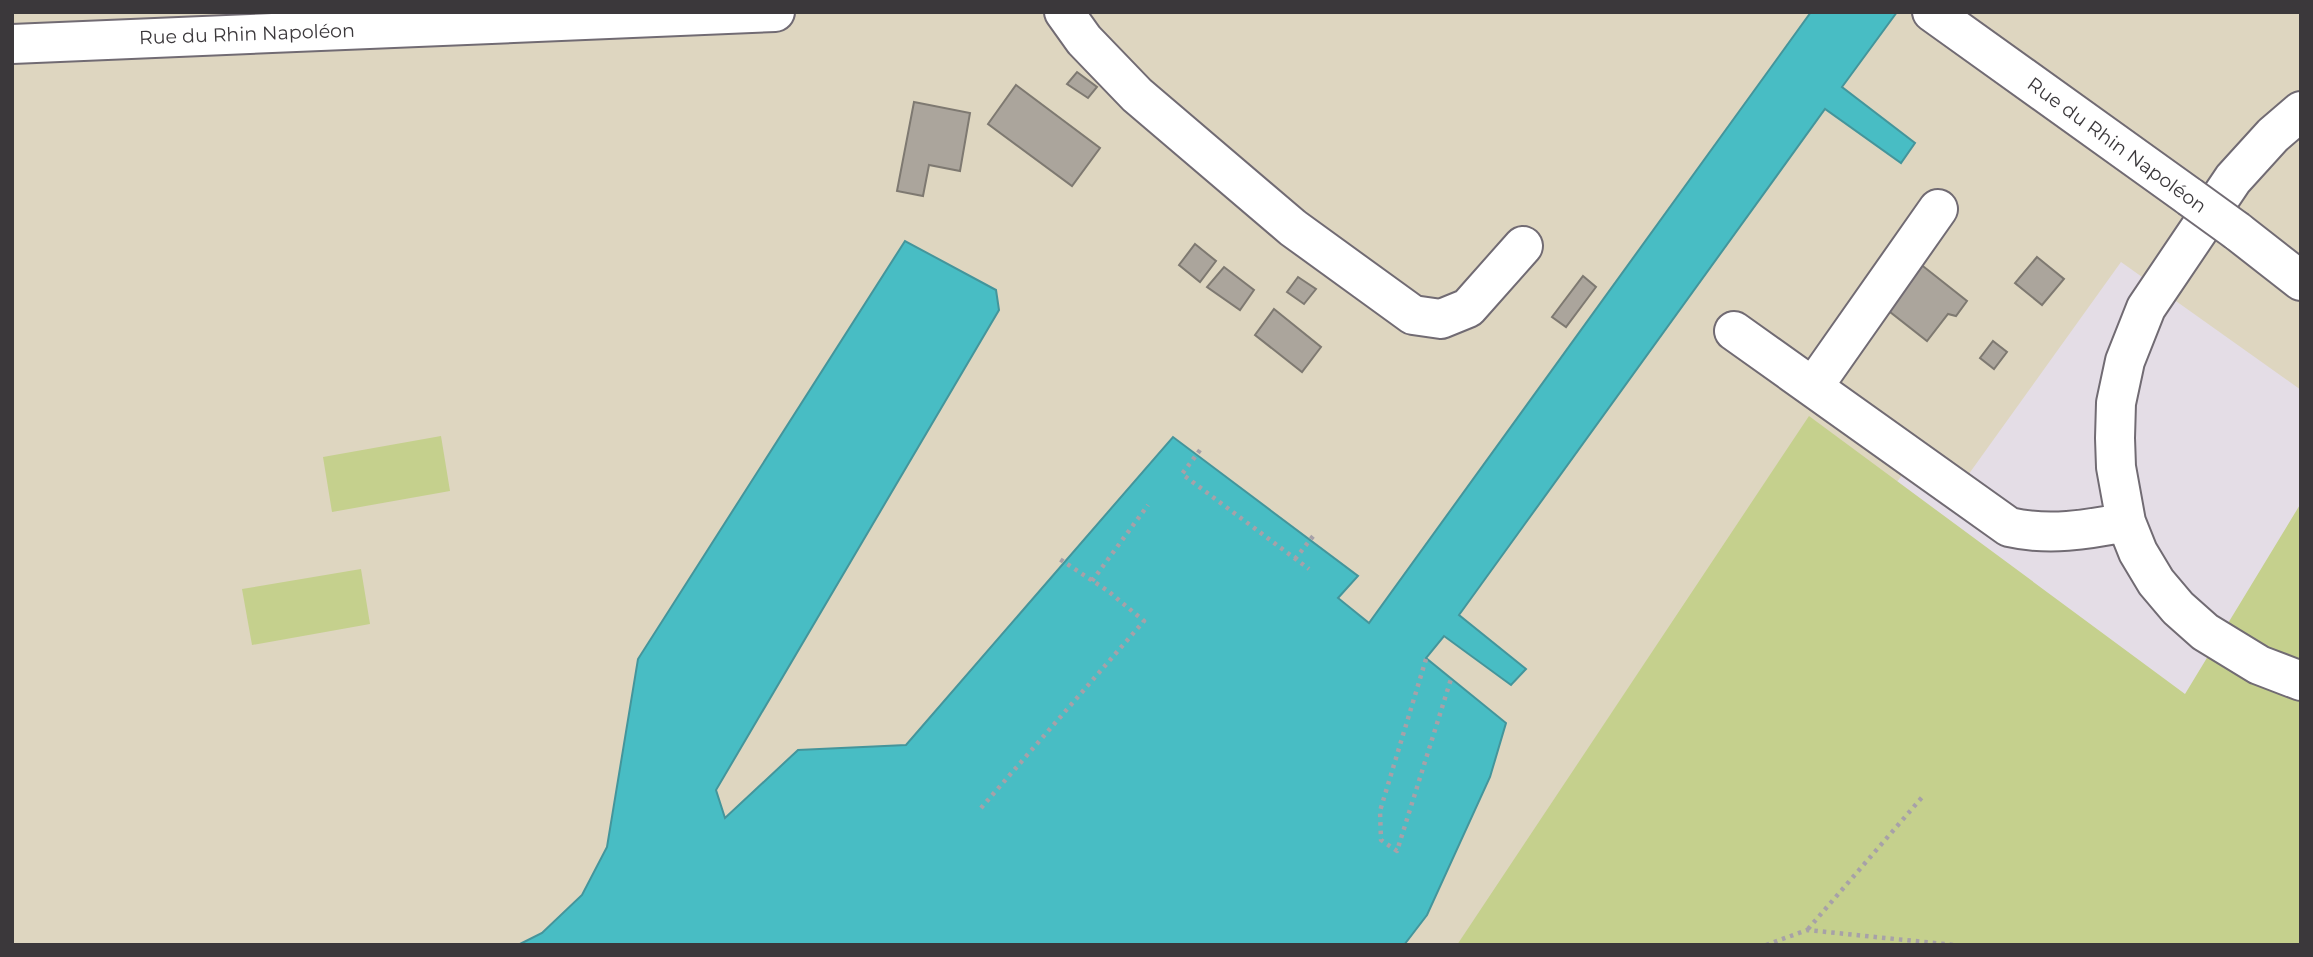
<svg xmlns="http://www.w3.org/2000/svg" width="2313" height="957" font-family="Montserrat,sans-serif">
	<style>
		.industrial { fill: #ded6c0 }
		.green { fill: #c5d08d }
		.water { fill: #48bdc4; stroke: #44959b; stroke-width: 2 }
		.building { fill: #aba59c; stroke: #7e7971; stroke-width: 2 }
		.lines { fill: none; stroke-linecap: round; stroke-linejoin: round }
		.minor-casing { stroke: #716b73; stroke-width: 42 }
		.major-casing { stroke: #716b73; stroke-width: 42 }
		.path { stroke: #a7a1a8; stroke-width: 4.5; stroke-dasharray: 3.5 5; stroke-linecap: butt }
		.minor { stroke: #fff; stroke-width: 38 }
		.major { stroke: #fff; stroke-width: 38 }
		.major-bridge-casing { stroke: #716b73; stroke-width: 42; stroke-linecap: butt }
		.major-bridge { stroke: #fff; stroke-width: 38 }
		.labels { text-anchor: middle; dominant-baseline: central; stroke-width: 6; stroke-linejoin: round; paint-order: stroke }
		.street-label { font-size: 19px; fill: #3b383b; stroke: #fff }
	</style>
	<rect width="100%" height="100%" fill="#e4dde6"/>
	<!-- industrial -->
	<path class="industrial" d="M12 12H2301V390L2121 262 1948 503 1905 471 1559 945H12Z"/>
	<!-- green -->
	<path class="green" d="M1809 416 2185 694 2301 503V945H1457Z
		M441 436 450 491 332 512 323 457Z
		M361 569 370 624 252 645 242 589Z"/>
	<!-- water -->
	<path class="water" d="M1811 12H1897L1842 87 1915 143 1901 163 1825 109 1459 615 1526 669 1511 685 1444 636 1426 658 1506 723 1490 777 1427 915 1404 945H518L542 933 582 895 607 847 638 659 905 241 996 290 999 310 716 790 725 818 798 750 906 745 1173 437 1358 576 1338 598 1369 623Z"/>
	<!-- building -->
	<path class="building" d="M1077 72 1097 87 1088 98 1067 84Z
		M1016 85 1100 148 1072 186 988 124Z
		M914 102 970 113 960 171 929 165 923 196 897 191Z
		M1195 244 1216 261 1200 282 1179 265Z
		M2037 257 2064 279 2042 305 2015 283Z
		M1919 263 1967 301 1956 316 1948 314 1927 341 1885 308Z
		M1224 267 1254 290 1240 310 1207 287Z
		M1583 276 1596 287 1566 327 1552 317Z
		M1298 277 1316 289 1304 304 1287 292Z
		M1274 309 1321 347 1302 372 1255 335Z
		M1993 341 2007 352 1994 369 1980 358Z"/>
	<g class="lines">
		<defs>
			<path id="minor" d="M1064 12 1084 40 1137 95 1293 228 1413 315 1441 319 1468 308 1523 246
				M12 44 775 12
				M2301 111 2273 135 2233 179 2146 308 2125 361 2116 403 2115 438 2116 467 2126 522 2138 552 2156 582 2178 608 2205 632 2259 665 2301 681
				M1734 331 2009 527C2048 536 2087 530 2126 522
				M1813 387 1938 209"/>
			<path id="major" d="M1932 12 2190 197
				M2237 231 2301 281"/>
		</defs>
		<!-- minor casing -->
		<use href="#minor" class="minor-casing"/>
		<!-- major casing -->
		<use href="#major" class="major-casing"/>
		<!-- path -->
		<path class="path" d="M1200 450 1182 474 1309 569
			M1295 559 1314 535
			M1092 581 1148 505
			M1426 659 1380 811 1381 840 1397 851 1451 679
			M981 808 1144 621 1108 591 1058 558
			M1808 929 1924 795
			M1766 945 1807 930 1954 945"/>
		<!-- minor -->
		<use href="#minor" class="minor"/>
		<!-- major -->
		<use href="#major" class="major"/>
		<defs>
			<path id="major-bridge" d="M2190 197 2237 231"/>
		</defs>
		<!-- major-bridge casing -->
		<use href="#major-bridge" class="major-bridge-casing"/>
		<!-- major-bridge -->
		<use href="#major-bridge" class="major-bridge"/>
	</g>
	<g class="labels">
		<!-- street labels -->
		<g class="street-label">
			<text transform="translate(247 34) rotate(-2)">Rue du Rhin Napoléon</text>
			<text transform="translate(2117 145) rotate(36)">Rue du Rhin Napoléon</text>
		</g>
	</g>
	<!-- border -->
	<rect width="2313" height="957" fill="none" stroke="#3b383b" stroke-width="28"/>
</svg>
